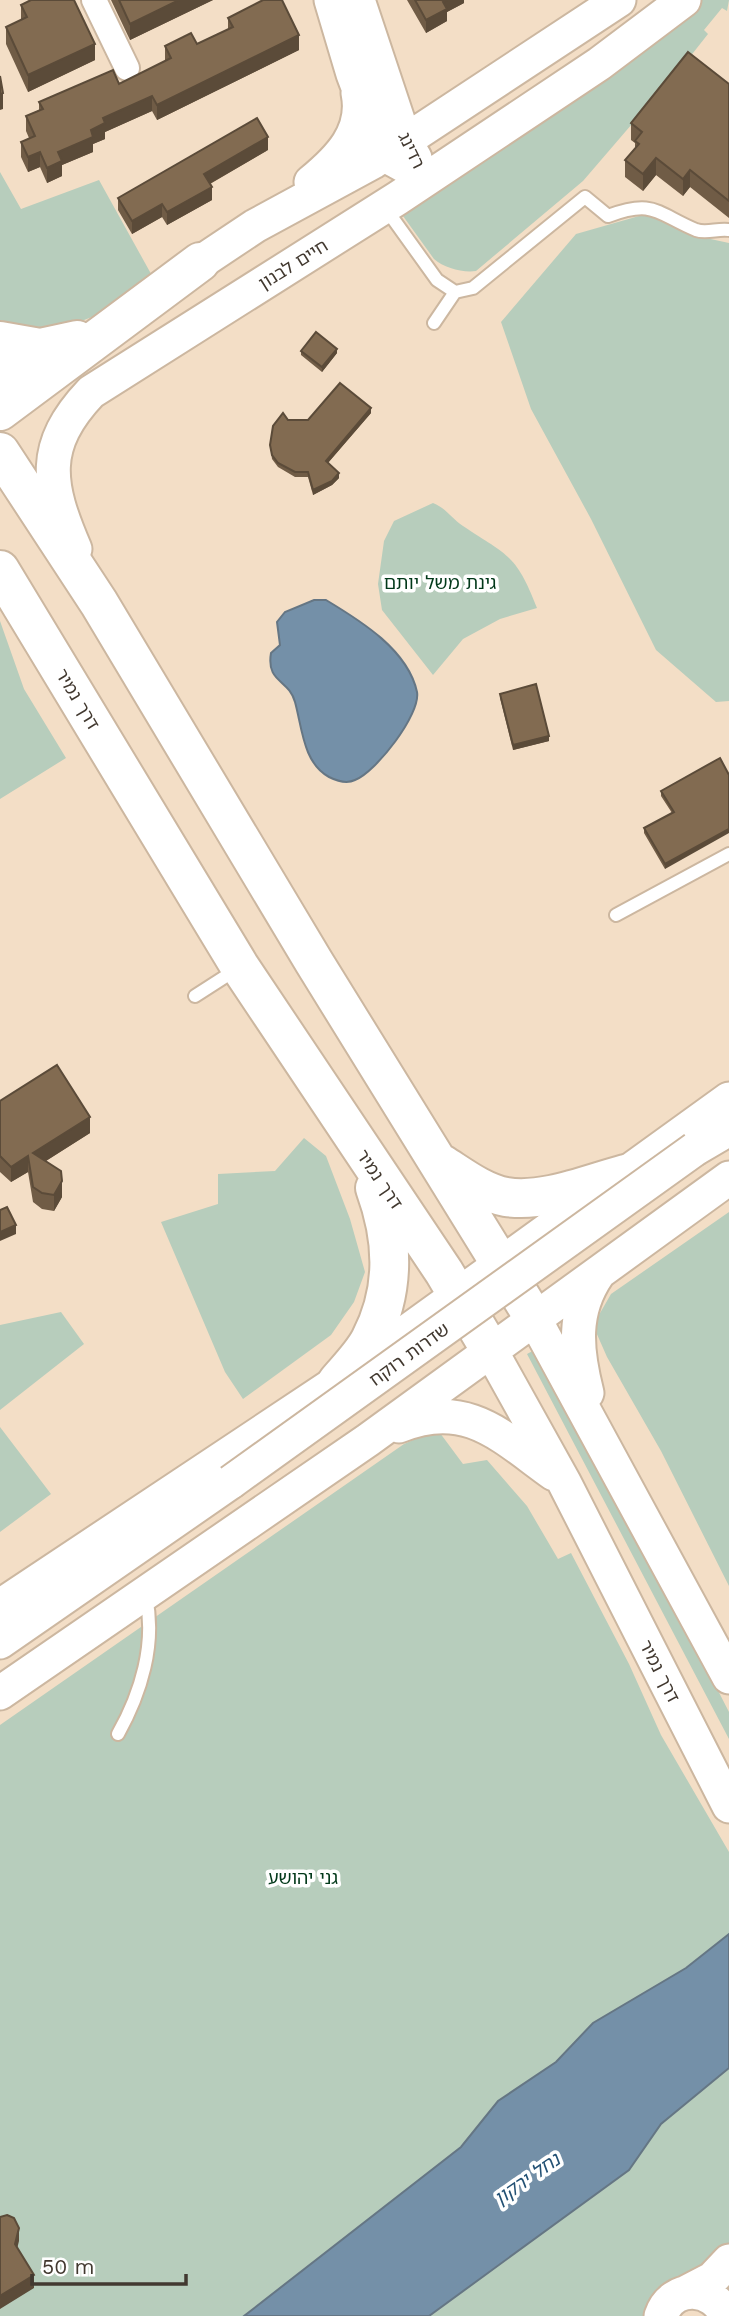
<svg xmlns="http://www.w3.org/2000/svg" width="729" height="2316" font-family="'Work Sans','Noto Sans Hebrew',sans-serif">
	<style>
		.green { fill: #b7cdbc }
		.water { fill: #7490a8; stroke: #657684; stroke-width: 2 }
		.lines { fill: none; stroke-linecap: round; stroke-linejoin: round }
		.lane-casing { stroke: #ccb7a0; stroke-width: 16 }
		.street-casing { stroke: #ccb7a0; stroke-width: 28 }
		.secondary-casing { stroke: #ccb7a0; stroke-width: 37 }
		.highway-casing { stroke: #ccb7a0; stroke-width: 42 }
		.lane { stroke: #fff; stroke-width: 12 }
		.street { stroke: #fff; stroke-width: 24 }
		.secondary { stroke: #fff; stroke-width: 33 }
		.highway { stroke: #fff; stroke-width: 38 }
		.secondary-bridge-casing { stroke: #ccb7a0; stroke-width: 37; stroke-linecap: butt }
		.secondary-bridge { stroke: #fff; stroke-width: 33 }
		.wall { fill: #705c46 }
		.shaded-wall { fill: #5b4b39 }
		.building { fill: #826b51; stroke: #5b4b39; stroke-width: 2 }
		.labels { text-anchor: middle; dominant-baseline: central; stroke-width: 7; stroke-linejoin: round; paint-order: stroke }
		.street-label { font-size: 18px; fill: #423930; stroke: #fff }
		.park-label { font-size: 18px; fill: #013819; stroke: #fff }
		.water-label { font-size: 19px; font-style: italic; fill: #235174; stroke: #fff }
	</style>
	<rect width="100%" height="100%" fill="#f3dec6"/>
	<!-- green -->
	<path class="green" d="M702 0H729L727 11 722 8 704 30 708 34 693 53 583 181 476 271C463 273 444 268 434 259L403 216 662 32Z
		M0 172 21 209 99 180 155 281C95 315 73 340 0 320Z
		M646 214 660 216 692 235 729 243V701L716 702 656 650 591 519 531 409 501 322 576 234Z
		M433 503C446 508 451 518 463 526 508 556 516 554 537 608L500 619 463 639 433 675 382 610 378 584 384 541 394 521Z
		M0 621 24 689 66 758 0 799Z
		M304 1138 326 1156 350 1219 365 1272 354 1302 331 1335 243 1399 225 1372 161 1222 218 1204V1174L275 1171Z
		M729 1212V1586L661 1451 607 1357 596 1332V1320L611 1294Z
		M61 1312 84 1344 0 1410V1325Z
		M538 1348 579 1420 729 1712V1739L527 1354Z
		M0 1427 51 1494 0 1532Z
		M440 1433 463 1464 487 1460 527 1506 558 1559 571 1553 629 1664 661 1735 729 1852V1934L686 1968 593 2023 556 2062 498 2102 461 2147 244 2316H0V1725L404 1444 420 1437Z
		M729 2068V2251L654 2316H429L629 2170 661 2124Z"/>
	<!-- water -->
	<path class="water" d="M314 600H326C361 621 408 650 417 692 421 714 376 772 355 780 347 784 337 781 329 777 303 763 302 727 295 702 289 679 266 683 271 653L280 645 277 622 285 612Z
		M729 1934V2068L661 2124 629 2170 429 2316H244L461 2147 498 2101 556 2062 593 2023 686 1968Z"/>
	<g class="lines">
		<defs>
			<path id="lane" d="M386 209 437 280 455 292 473 288 585 197 608 216C654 199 656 213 696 230 707 234 718 228 729 230
				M434 323 455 292
				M616 915 729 854
				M195 996 237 969
				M118 1734C141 1693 156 1644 146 1597"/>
			<path id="street" d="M94 0 127 68"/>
			<path id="secondary" d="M331 0 353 74 383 154 403 165
				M358 0 405 141 415 158
				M311 182C339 159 366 132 358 93
				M180 276 255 226 373 162 619 0
				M0 378 65 346
				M75 549C47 484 40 446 91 392L398 198 599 64 684 0
				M695 1149 729 1129
				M534 1318 729 1677
				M491 1351 564 1482 729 1806
				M587 1393C576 1350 572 1312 598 1274
				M399 1426C467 1398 502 1437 554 1474
				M0 1606 337 1382 729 1099
				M0 1642 231 1482
				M0 1693 368 1440 729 1178
				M687 2292 712 2279 729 2261
				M661 2316C672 2283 714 2286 726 2316"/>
			<path id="highway" d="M0 341 40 348 77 340
				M0 411 200 262
				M0 452 99 603 314 962 534 1318
				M0 570 240 967 444 1272 491 1351
				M442 1164C461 1176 483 1193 506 1197 544 1203 588 1184 625 1174
				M337 1382C348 1369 362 1355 370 1340 396 1290 394 1240 375 1188"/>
		</defs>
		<!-- lane casing -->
		<use href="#lane" class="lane-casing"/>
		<!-- street casing -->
		<use href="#street" class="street-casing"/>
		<!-- secondary casing -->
		<use href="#secondary" class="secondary-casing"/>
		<!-- highway casing -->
		<use href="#highway" class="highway-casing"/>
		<!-- lane -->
		<use href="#lane" class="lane"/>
		<!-- street -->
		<use href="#street" class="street"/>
		<!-- secondary -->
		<use href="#secondary" class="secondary"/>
		<!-- highway -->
		<use href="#highway" class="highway"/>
		<defs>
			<path id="secondary-bridge" d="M231 1482 695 1149"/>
		</defs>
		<!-- secondary-bridge casing -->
		<use href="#secondary-bridge" class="secondary-bridge-casing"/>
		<!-- secondary-bridge -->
		<use href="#secondary-bridge" class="secondary-bridge"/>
	</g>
	<!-- wall -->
	<path class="wall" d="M111 0H213L130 40Z
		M407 0H464V3L447 12V21L426 33Z
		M21 5 95 60 28 92 6 44V27L21 20Z
		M228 18 299 50 157 120 152 111 105 132V139L93 144V152L62 165V176L47 183 40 167 28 172 21 157V142L29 138 26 131V116L39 110V102L119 84 165 61V46L197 44 228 29Z
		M729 84V218L690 187 683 196 656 175 643 191 625 177V160L635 148V143L631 140V123Z
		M268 150 210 184 212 200 167 225 162 217 132 234 118 210V198Z
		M301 351 337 353 322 372 301 355Z
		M371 413 328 463 339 478 332 485 313 495 308 477H295L278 467 272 459 270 445 288 420H308Z
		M500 694 549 741 513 750 500 698Z
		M720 758 665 869 644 833V828L672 813 661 796V791Z
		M0 1101 90 1133 46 1161 62 1197 54 1211 42 1209 33 1202 28 1172 11 1182 0 1172Z"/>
	<!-- shaded-wall -->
	<path class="shaded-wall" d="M179 0H213L130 40V24Z
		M447 0H464V3L447 12V21L426 33V20L443 2Z
		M299 35V50L157 120V105Z
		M95 44V60L28 92V75Z
		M3 93V109L0 110V94Z
		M152 96V111L105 132V139L93 144V152L62 165V176L47 183V168L58 152 103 118Z
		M268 137V150L204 187V174Z
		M40 152V167L28 172V157Z
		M656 158V175L643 191V174Z
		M690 170V187L683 196V179Z
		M212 187V200L167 225V212Z
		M162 204V217L132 234V221Z
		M337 349V353L322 372V367Z
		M371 408V413L326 465V461Z
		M339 473V478L332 485 313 495V490Z
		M549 736V741L513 750V745Z
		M729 829V833L665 869V864Z
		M90 1117V1133L33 1169V1153Z
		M28 1156V1172L11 1182V1167Z
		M62 1181V1197L54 1211V1195Z
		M16 1225V1234L0 1241V1232Z
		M19 2228V2241L15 2257V2244Z
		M34 2275V2288L0 2309V2296Z"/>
	<!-- building -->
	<path class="building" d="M31 0H74L95 44 28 75 6 27 27 17 21 5Z
		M119 0H179L130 24Z
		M263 0H282L299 35 157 105 152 96 103 118 105 123 91 130 93 137 58 152 62 161 47 168 40 152 28 157 21 142 35 136 26 116 43 109 39 102 113 70 119 84 171 58 165 46 191 33 197 44 233 27 228 18Z
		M415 0H447L443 2 447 9 426 20Z
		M688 52 729 84V201L690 170 683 179 656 158 643 174 625 160 639 144 635 141 642 132 631 123Z
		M0 76 3 93 0 94Z
		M257 118 268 137 204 174 212 187 167 212 162 204 132 221 118 198Z
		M316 332 337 349 322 367 301 351Z
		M340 383 371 408 326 461 339 473 332 481 313 490 308 472H295L278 463 272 455 270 445 273 426 283 413 288 420H308Z
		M536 684 549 736 513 745 500 694Z
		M720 758 729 775V829L665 864 644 828 674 812 661 791Z
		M57 1065 90 1117 33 1153 61 1171 62 1181 54 1195 42 1193 33 1187 28 1156 11 1167 0 1156V1101Z
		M7 1207 16 1225 0 1232V1210Z
		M7 2215 14 2218 19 2228 15 2244 34 2275 0 2296V2217Z"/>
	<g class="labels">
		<!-- street labels -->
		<g class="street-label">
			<text transform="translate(412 150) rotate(64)">רדינג</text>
			<text transform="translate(293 264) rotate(-32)">חיים לבנון</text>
			<text transform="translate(78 699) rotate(59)">דרך נמיר</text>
			<text transform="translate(380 1179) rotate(56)">דרך נמיר</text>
			<text transform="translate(409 1354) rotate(-36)">שדרות רוקח</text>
			<text transform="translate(660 1671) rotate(63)">דרך נמיר</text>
		</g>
		<!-- park labels -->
		<g class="park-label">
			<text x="440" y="582">גינת משל יותם</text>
			<text x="303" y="1877">גני יהושע</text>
		</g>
		<!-- water labels -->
		<g class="water-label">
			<text transform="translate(527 2179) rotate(-35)">נחל ירקון</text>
		</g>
	</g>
	<!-- scale -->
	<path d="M32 2274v10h154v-10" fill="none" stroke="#423930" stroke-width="3.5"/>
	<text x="42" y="2274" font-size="21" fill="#423930" stroke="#ffffff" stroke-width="5" paint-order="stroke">50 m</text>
</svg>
